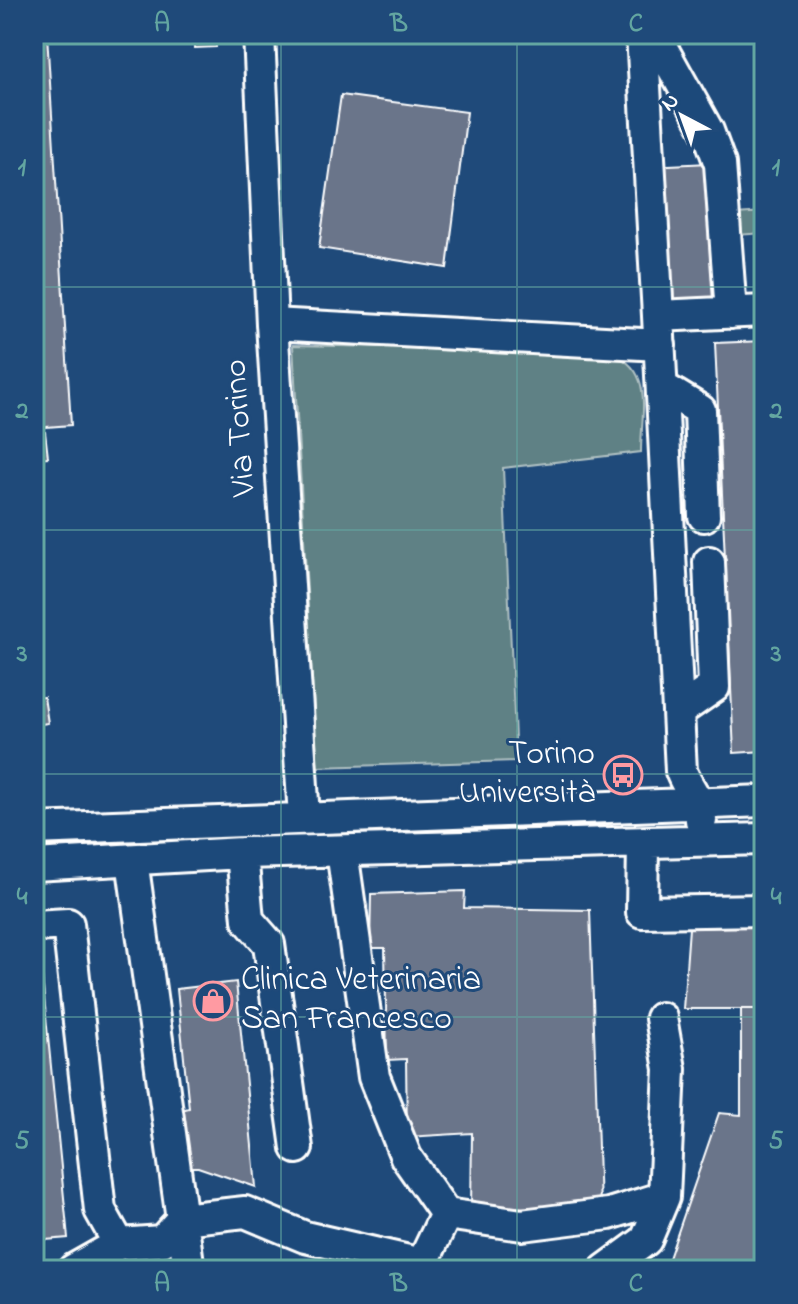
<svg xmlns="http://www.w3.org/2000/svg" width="798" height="1304" font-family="'Indie Flower',sans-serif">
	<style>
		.green { fill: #5f8185; stroke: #afc0c2; stroke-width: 2 }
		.building { fill: #6a748a; stroke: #fff; stroke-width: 2 }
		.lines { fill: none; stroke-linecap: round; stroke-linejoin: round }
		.minor-casing { stroke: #fff; stroke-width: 36 }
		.minor { stroke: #1f4a7a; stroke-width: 30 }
		.grid { fill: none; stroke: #63a6a1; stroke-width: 2; stroke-opacity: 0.55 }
		.labels { text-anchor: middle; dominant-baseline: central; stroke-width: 6; stroke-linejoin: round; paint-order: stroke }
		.street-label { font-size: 34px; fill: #fff; stroke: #1f4a7a }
		.poi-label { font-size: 34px; fill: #fff; stroke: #1f4a7a; text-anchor: end }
		.neatline { fill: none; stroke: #63a6a1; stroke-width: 3 }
		.grid-label { font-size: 26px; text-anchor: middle; font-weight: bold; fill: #63a6a1 }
	</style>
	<rect width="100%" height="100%" fill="#1f4a7a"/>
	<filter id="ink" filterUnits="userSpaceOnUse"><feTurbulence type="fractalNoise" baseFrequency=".0125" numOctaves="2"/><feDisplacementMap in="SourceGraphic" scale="16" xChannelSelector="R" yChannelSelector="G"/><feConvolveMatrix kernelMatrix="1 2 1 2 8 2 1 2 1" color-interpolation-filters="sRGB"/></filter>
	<g filter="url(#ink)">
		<!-- green -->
		<path class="green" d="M764 212V233L737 235 736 214Z
			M293 345 605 352C656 365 641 410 641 452L503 468 516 761 317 767Z"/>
		<!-- building -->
		<path class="building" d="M34 34H47L71 425 34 428Z
			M194 34H216V47L195 48Z
			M341 95 467 112 447 268 319 248Z
			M709 163 716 299 657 303 649 166Z
			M764 341V751L734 753 715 343Z
			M34 432H45L48 457 34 458Z
			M44 697 48 723 34 725V698Z
			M465 891 464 908 590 910 600 1207 471 1208 472 1133 407 1137 406 1059 387 1060 385 948H370L371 894Z
			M764 926V1009H683L689 928Z
			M34 946H39L68 1238 34 1241Z
			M236 982 256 1187 198 1167H186L181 1110 189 1108 177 989Z
			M741 1009H764V1270H665L719 1113 741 1115Z
			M152 1262 153 1270H118L117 1266Z"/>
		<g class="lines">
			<defs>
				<path id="minor" d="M259 34 272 324 304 817
					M642 34 658 316
					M658 34 663 50 708 131 720 164 731 313
					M272 324 660 345
					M662 387 700 410 704 516
					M678 712 714 687 709 562
					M701 820C700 798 688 790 681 771L658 316 764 311
					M34 829 764 801
					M643 843 642 912 764 910
					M242 853 248 920 269 944 297 1148
					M132 860 189 1270
					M34 865 242 853 764 839
					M34 926 68 924 100 1210 119 1244
					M446 1214 522 1225 609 1214 664 1197 670 1069 661 1018
					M73 1270 119 1244 162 1241 182 1219 245 1212 305 1237 422 1264 446 1214 406 1157 374 1077 342 851
					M605 1270 646 1240 664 1197"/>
			</defs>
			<!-- minor casing -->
			<use href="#minor" class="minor-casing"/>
			<!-- minor -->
			<use href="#minor" class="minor"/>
		</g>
	</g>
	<!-- grid -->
	<path class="grid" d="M281 34V1270M517 34V1270M34 287H764M34 530H764M34 774H764M34 1017H764"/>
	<!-- icons -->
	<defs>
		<symbol id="bus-ring" viewBox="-11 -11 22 22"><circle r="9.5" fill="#1f4a7a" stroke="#ff9aa2" stroke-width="1.5"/><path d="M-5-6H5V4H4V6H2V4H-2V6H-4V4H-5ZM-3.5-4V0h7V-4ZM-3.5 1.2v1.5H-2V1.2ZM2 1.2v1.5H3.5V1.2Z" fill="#ff9aa2"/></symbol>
		<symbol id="shop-ring" viewBox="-11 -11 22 22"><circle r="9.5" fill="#1f4a7a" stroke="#ff9aa2" stroke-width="1.5"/><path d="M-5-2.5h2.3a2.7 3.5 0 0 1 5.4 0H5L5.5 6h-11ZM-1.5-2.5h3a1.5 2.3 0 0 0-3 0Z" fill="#ff9aa2"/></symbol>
	</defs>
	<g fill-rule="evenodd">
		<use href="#bus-ring" x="601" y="753" width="44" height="44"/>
		<use href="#shop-ring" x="191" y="979" width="44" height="44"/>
	</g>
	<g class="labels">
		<!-- street labels -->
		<g class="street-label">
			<text transform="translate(241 428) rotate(-94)">Via Torino</text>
		</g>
		<!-- poi labels -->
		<g class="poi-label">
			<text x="595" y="755">Torino<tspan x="595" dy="39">Università</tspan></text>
			<text x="241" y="981" text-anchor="start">Clinica Veterinaria<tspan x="241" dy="39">San Francesco</tspan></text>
		</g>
	</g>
	<!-- margin -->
	<rect width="798" height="1304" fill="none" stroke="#1f4a7a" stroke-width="88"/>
	<!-- north arrow -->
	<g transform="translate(682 116) rotate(319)" stroke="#1f4a7a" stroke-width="6" paint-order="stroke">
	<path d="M0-6L14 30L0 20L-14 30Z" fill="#ffffff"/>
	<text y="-12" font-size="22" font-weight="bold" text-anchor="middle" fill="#ffffff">N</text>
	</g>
	<rect x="44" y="44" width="710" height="1216" class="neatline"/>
	<g class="grid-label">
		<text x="162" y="31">A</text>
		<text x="399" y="31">B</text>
		<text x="636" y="31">C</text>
		<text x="22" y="175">1</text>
		<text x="776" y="175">1</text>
		<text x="22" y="418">2</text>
		<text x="776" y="418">2</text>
		<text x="22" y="661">3</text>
		<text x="776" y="661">3</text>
		<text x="22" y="904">4</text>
		<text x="776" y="904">4</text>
		<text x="22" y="1148">5</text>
		<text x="776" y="1148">5</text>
		<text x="162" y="1291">A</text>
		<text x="399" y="1291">B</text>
		<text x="636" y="1291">C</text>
	</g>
</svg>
